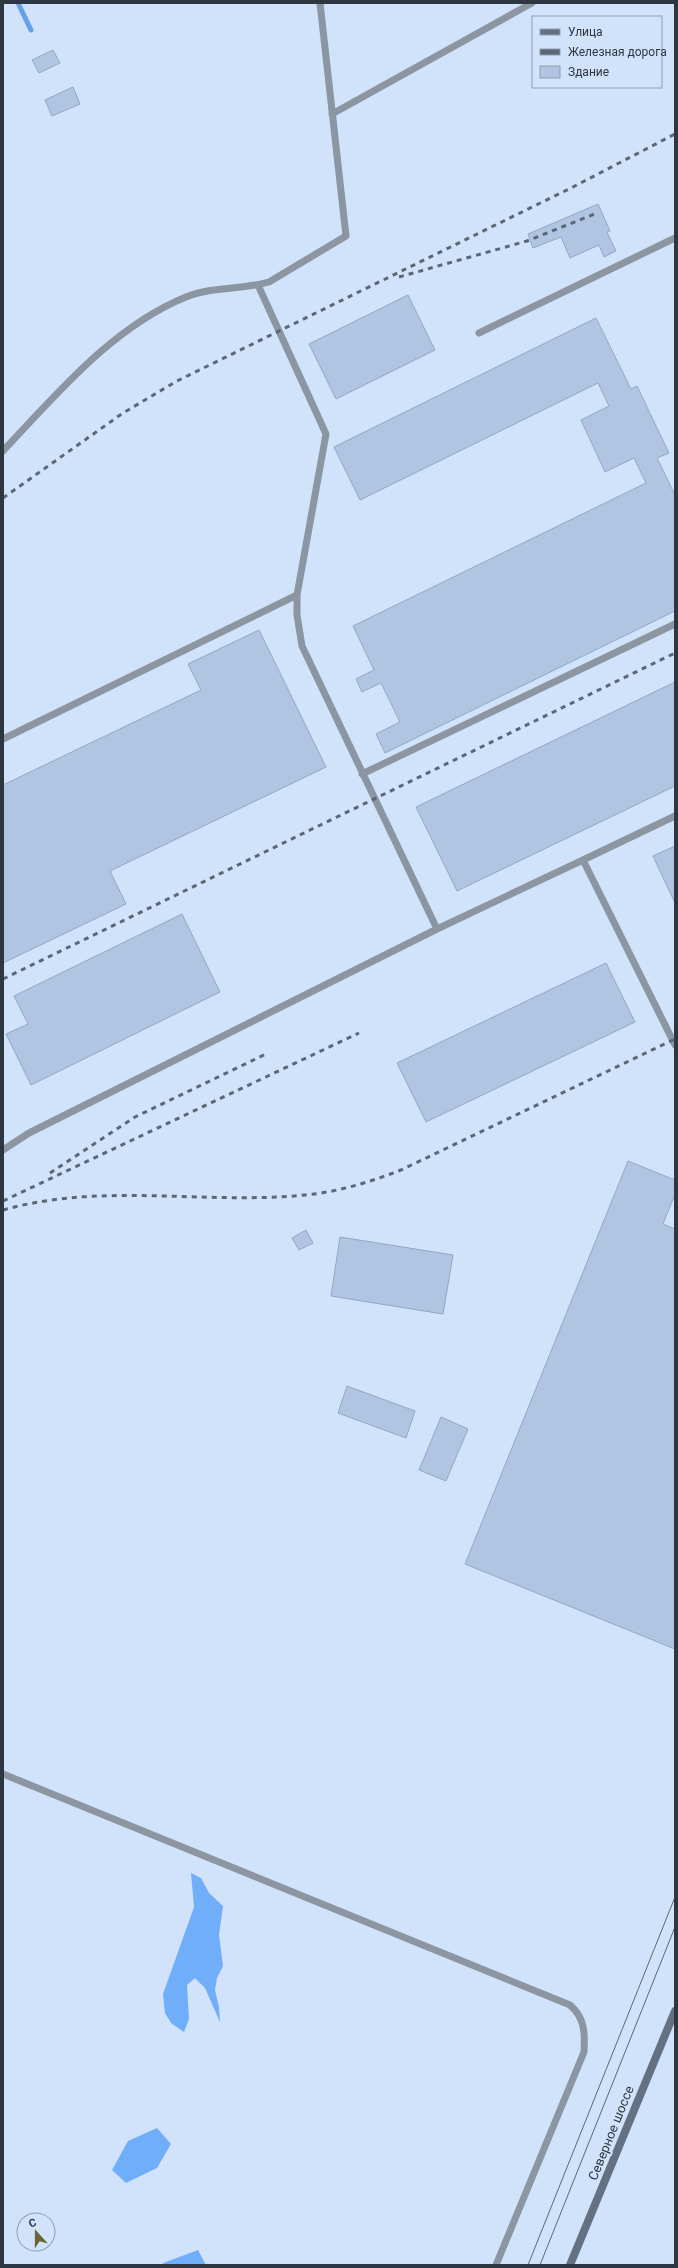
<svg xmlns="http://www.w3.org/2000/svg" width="678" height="2268" font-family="Roboto,sans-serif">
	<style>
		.forest { fill: #71aefa }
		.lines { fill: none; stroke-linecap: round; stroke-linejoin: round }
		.stream { stroke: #65a0ec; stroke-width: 5 }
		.building { fill: #afc5e2; stroke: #92a7c3 }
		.lane { stroke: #8c95a2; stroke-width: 7 }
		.secondary { stroke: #637182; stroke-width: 8 }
		.tram { stroke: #5c6776; stroke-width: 1 }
		.rail { stroke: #5c6776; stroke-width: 3; stroke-dasharray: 5 5; stroke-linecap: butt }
		.labels { text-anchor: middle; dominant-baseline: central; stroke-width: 4; stroke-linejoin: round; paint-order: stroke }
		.street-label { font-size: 13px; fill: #2d3641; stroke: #d1e3fb }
	</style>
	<rect width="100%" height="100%" fill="#d1e3fb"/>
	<!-- forest -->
	<path class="forest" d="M191 1873 201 1878 209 1893 223 1906 219 1935 223 1966 217 1978 215 1990 219 2007 220 2022 205 1988 195 1978 187 1985 189 2019 184 2032 171 2023 165 2013 163 1994 194 1907Z
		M157 2128 171 2144 157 2168 126 2183 112 2170 128 2141Z
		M198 2250 206 2265H163V2263Z"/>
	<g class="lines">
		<!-- stream -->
		<path class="stream" d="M18 3 31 30"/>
	</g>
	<!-- building -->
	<path class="building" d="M53 50 60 63 39 73 32 60Z
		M73 87 80 104 52 116 45 100Z
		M598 204 610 231 607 232 616 251 604 257 599 245 570 258 561 237 533 248 528 234Z
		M408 295 435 350 336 399 309 344Z
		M596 318 631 389 637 386 669 453 657 458 675 495V611L385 753 376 734 400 722 381 683 362 692 356 679 374 670 353 626 646 483 634 458 605 472 581 420 609 406 598 383 360 500 334 447Z
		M259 630 326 767 110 871 126 904 3 963V785L201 690 188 664Z
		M675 682V786L457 891 416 807Z
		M675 846V903L653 856Z
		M182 914 220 992 31 1085 6 1034 28 1024 14 996Z
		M606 963 635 1022 426 1122 397 1063Z
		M628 1161 675 1180V1194L663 1224 675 1229V1649L465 1564Z
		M306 1230 313 1243 299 1250 292 1238Z
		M340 1237 453 1255 443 1314 331 1296Z
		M347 1386 415 1411 406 1438 338 1413Z
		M441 1417 468 1429 446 1481 419 1470Z"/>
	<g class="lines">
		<!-- lane -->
		<path class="lane" d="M332 114 532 3
			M258 285 326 434 297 595V615L302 646 437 929
			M479 333 675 238
			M3 451C56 395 112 327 186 297 213 286 242 290 269 282L346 236 320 3
			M3 739 297 595
			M362 774 675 624
			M583 860 675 816
			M3 1150 29 1133 437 929 583 860 675 1045
			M3 1774 570 2005C585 2018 585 2033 584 2052L496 2265"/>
		<!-- secondary -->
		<path class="secondary" d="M570 2265 675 2011"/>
		<!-- tram -->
		<path class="tram" d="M528 2265 675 1897
			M540 2265 675 1927"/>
		<!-- rail -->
		<path class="rail" d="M399 277 527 241 597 213
			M3 498 123 413 177 381 571 188 675 134
			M3 979 675 653
			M50 1173 135 1117 266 1054
			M3 1201 359 1033
			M3 1210C102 1182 204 1205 305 1195 338 1192 370 1182 401 1170L675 1039"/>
	</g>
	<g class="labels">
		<!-- street labels -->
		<g class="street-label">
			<text transform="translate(611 2133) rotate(-68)">Северное шоссе</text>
		</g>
	</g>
	<!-- border -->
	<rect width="678" height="2268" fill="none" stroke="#2d3641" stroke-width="8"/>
	<!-- legend -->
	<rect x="532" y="16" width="130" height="72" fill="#d1e3fb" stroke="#8f9eb1"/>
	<rect x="540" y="29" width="20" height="6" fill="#637182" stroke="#8f9eb1"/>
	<text x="568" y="36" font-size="12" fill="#2d3641">Улица</text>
	<rect x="540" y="49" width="20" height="6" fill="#5c6776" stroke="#8f9eb1"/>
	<text x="568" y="56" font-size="12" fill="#2d3641">Железная дорога</text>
	<rect x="540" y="66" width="20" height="12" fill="#afc5e2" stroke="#8f9eb1"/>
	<text x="568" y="76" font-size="12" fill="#2d3641">Здание</text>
	<!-- north arrow -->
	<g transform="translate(36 2232) rotate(339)"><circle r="19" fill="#d1e3fb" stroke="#8f9eb1"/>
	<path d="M0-3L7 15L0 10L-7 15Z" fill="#6a6633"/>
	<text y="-6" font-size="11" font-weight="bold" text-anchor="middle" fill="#2d3641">С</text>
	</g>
</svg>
